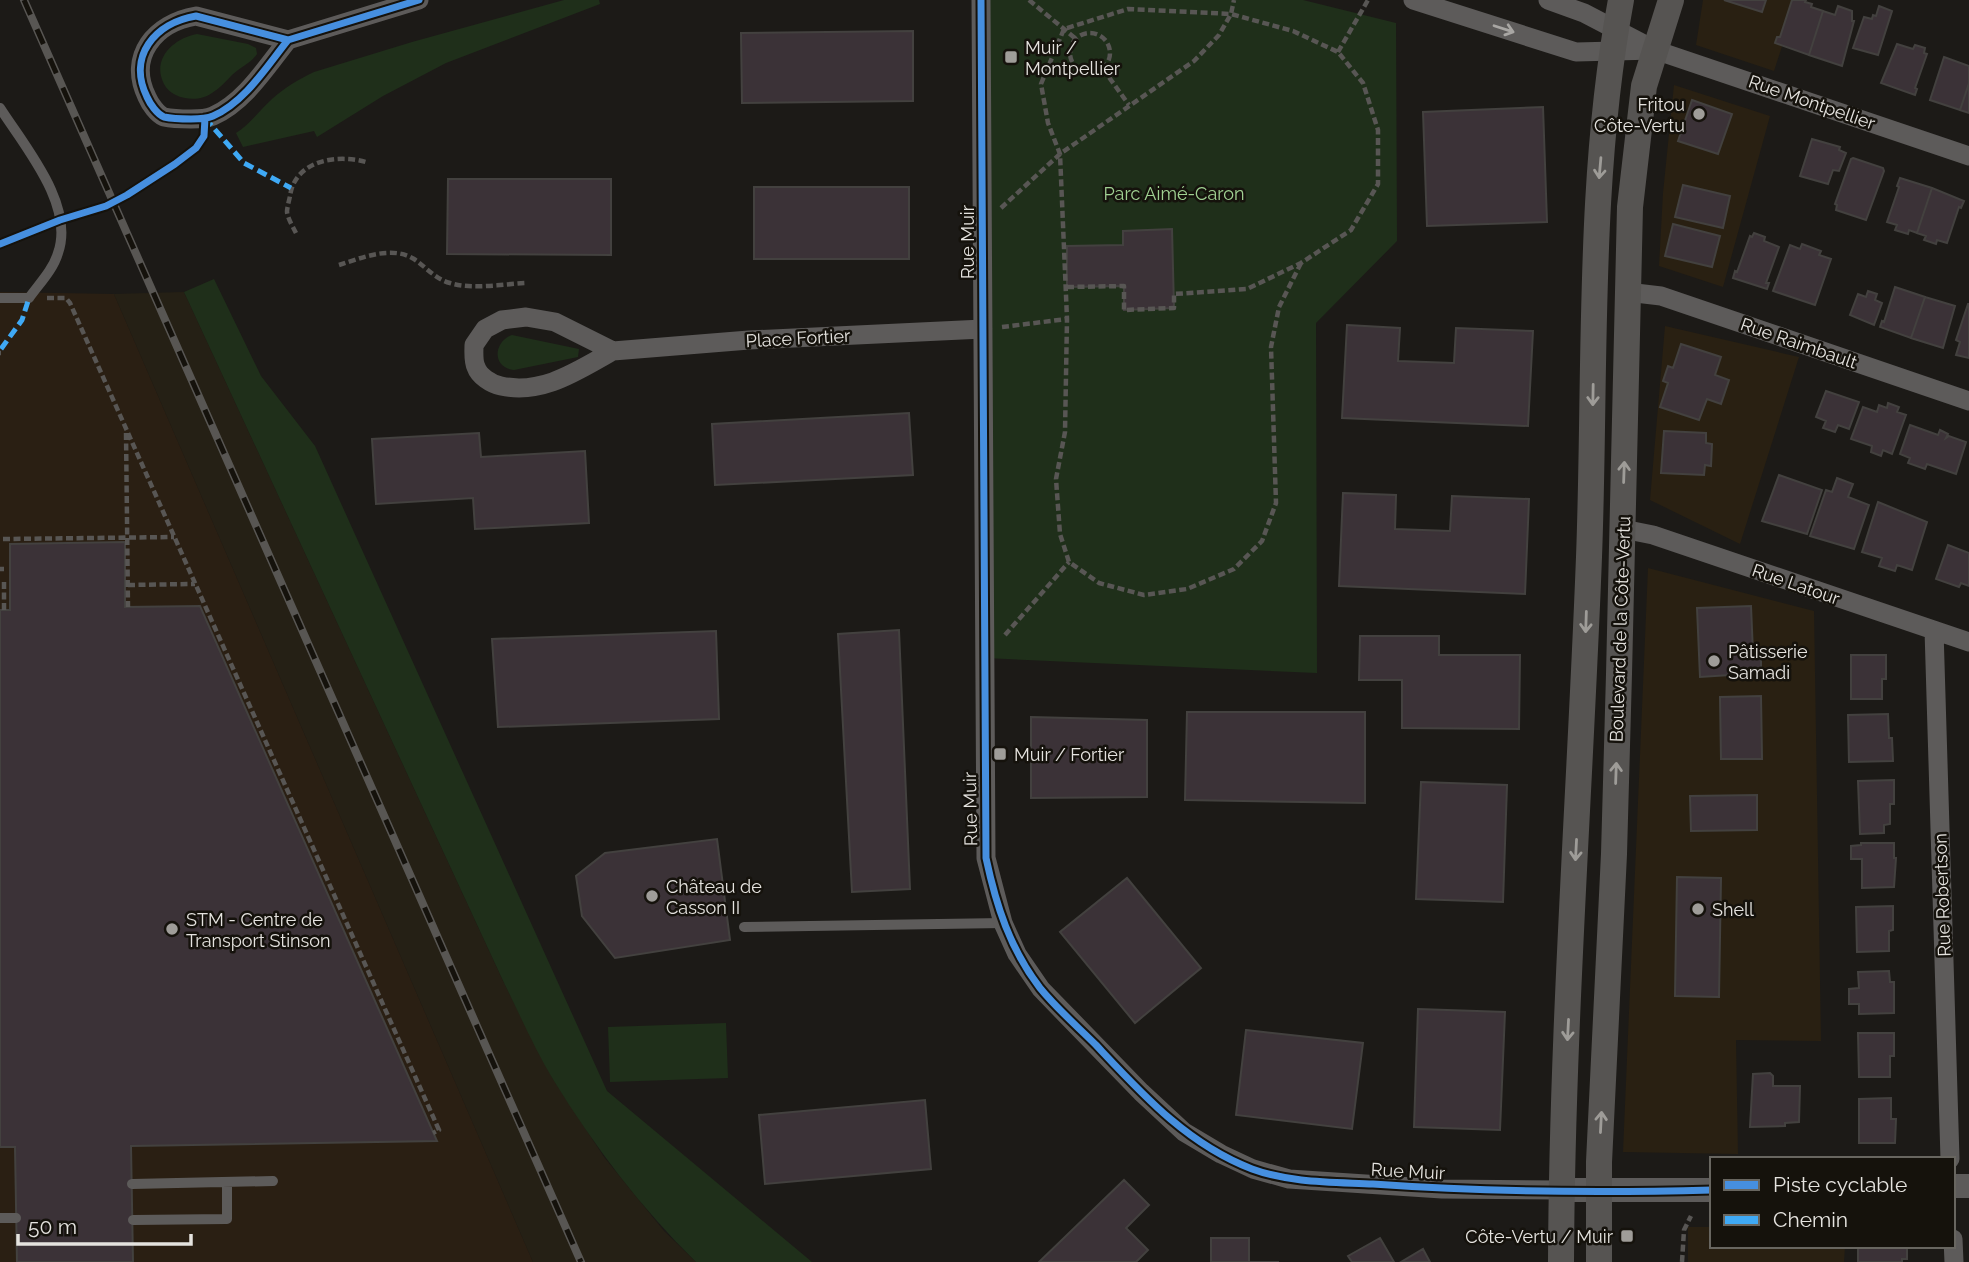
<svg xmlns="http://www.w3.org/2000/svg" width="1969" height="1262" font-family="Raleway,sans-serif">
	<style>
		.commercial { fill: #292012 }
		.industrial { fill: #2a1f13 }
		.built { fill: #252015 }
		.green { fill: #1f2f1a }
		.building { fill: #3b3237; stroke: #43413f; stroke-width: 2 }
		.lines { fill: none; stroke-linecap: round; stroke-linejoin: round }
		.path { stroke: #585654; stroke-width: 4.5; stroke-dasharray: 7 3.5; stroke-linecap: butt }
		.service { stroke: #5d5b5a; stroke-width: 10 }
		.minor { stroke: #5d5b5a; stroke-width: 19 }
		.tertiary { stroke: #5d5b5a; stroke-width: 24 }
		.secondary { stroke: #565452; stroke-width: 26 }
		.rail-casing { stroke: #585653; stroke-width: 8 }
		.rail { stroke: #15120c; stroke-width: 5; stroke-dasharray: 16; stroke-linecap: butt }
		.quiet { stroke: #3fa9f5; stroke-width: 5; stroke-dasharray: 10 5; stroke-linecap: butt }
		.cycleway-casing { stroke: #15120c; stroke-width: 11 }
		.cycleway { stroke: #468fdf; stroke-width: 7 }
		.oneway { stroke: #a8a6a3 }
		.oneway2 { stroke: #9e9c98 }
		.poi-dot { fill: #9f9d99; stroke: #15120c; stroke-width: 2.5 }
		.labels { text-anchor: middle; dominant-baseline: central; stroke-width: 5; stroke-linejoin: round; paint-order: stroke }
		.poi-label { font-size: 18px; fill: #e5e3df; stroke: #15120c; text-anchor: start }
		.street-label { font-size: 18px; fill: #e5e3df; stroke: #15120c }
		.park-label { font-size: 18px; fill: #a0d192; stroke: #15120c }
	</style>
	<rect width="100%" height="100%" fill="#1c1a17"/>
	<!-- commercial -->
	<path class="commercial" d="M1703 0H1797L1774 71 1696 45Z
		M1674 85 1770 116 1723 287 1659 266 1663 193Z
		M1665 326 1799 357 1740 544 1650 500Z
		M1648 568 1814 611 1821 1041 1736 1040 1738 1154 1623 1152Z
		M1688 1227H1712V1246H1845L1844 1262H1688Z"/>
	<!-- industrial -->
	<path class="industrial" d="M0 292 114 294 533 1262H0Z"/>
	<!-- built -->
	<path class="built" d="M184 292 505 985 553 1079 604 1157 664 1231 696 1262H533L114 294Z"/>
	<!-- green -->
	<path class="green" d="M564 0H599L600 4 446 63 383 96 317 137 314 131 243 147 236 133C250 124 260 110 272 99 284 88 299 79 314 72L412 42Z
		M981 0H1303L1396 23 1397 241 1316 323 1317 673 985 658Z
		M197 34 248 44 256 48 257 54C251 63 240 67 232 75 226 81 220 88 212 93 199 103 172 100 164 84 151 59 174 38 197 34Z
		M214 279 261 376 315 446 607 1091 812 1262H696C641 1208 594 1146 554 1081 535 1050 521 1017 505 985L184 292Z
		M512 335 579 349 578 357 514 370C492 368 493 342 512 335Z
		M726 1023 728 1078 610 1082 608 1027Z"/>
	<!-- building -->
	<path class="building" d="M1724 0H1766L1762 12Z
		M1792 0H1806L1805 2 1812 4 1811 7 1823 11 1809 55 1775 43 1777 37H1780Z
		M1838 6 1852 11V21H1854L1842 66 1809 55 1823 11 1835 15Z
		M1879 6 1892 11 1878 55 1853 48 1864 17 1872 19 1873 15 1876 16Z
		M913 31V101L742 103 741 33Z
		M1897 44 1913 49 1915 45 1925 48 1924 53 1927 54 1915 88 1917 89 1915 95 1881 83Z
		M1944 57 1969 66V83L1960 110 1930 100Z
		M1969 83V113L1960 110Z
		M1692 100 1732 114 1718 154 1678 141Z
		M1543 107 1547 222 1427 226 1423 112Z
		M1812 139 1840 147 1839 150 1846 153 1839 171 1833 170 1828 184 1800 176Z
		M1853 158 1883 168 1884 171 1866 220 1836 210 1837 205 1835 204 1851 159Z
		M1900 178 1932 188 1917 233 1909 230 1908 234 1895 230 1897 225 1887 222 1899 187 1897 186Z
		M448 179H611V255L447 254Z
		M1683 185 1730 196 1723 228 1675 217Z
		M754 187H909V259H754Z
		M1932 188 1964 201 1961 208 1959 207 1947 243 1937 240 1936 244 1924 240 1926 236 1917 233Z
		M1673 224 1720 236 1712 267 1665 256Z
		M1172 229 1174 308 1124 310V286L1067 287V246L1123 245V231Z
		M1754 233 1765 237 1764 241 1779 247 1766 283H1769L1767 289 1733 278 1735 271 1737 272 1750 236 1752 237Z
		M1802 244 1821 251 1819 255 1831 259 1815 305 1773 291 1790 245 1800 249Z
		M1895 287 1925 297 1911 338 1880 327 1882 321 1884 322Z
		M1868 291 1877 294 1875 300 1882 303 1874 325 1850 315 1858 294 1866 297Z
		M1925 297 1955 306 1943 348 1911 338Z
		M1968 304H1969V358L1956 355 1960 342 1956 340Z
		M1347 325 1400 328 1398 361 1454 363 1456 328 1533 331 1528 426 1342 418Z
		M1681 344 1721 357 1715 375 1729 380 1721 404 1707 399 1699 420 1660 407 1668 383 1663 381 1668 366 1673 368Z
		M1826 391 1859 402 1849 429 1838 425 1835 432 1823 428 1826 421 1816 417Z
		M1888 403 1899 407 1897 412 1906 415 1892 454 1883 450 1881 456 1871 452 1872 446 1851 439 1863 407 1877 412 1879 405 1887 408Z
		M909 413 913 475 715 485 712 424Z
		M1910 425 1938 435 1940 430 1948 434 1946 438 1949 436 1966 442 1956 474 1927 464 1925 469 1908 463 1910 458 1900 454Z
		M1664 431 1706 433V443L1712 444 1711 466 1705 465 1704 475 1661 473Z
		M479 433 481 457 585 451 589 523 475 529 473 498 376 504 372 439Z
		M1779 475 1822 490 1807 534 1762 521Z
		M1837 478 1853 484 1848 497 1869 505 1854 549 1810 536 1826 490 1832 492Z
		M1343 493 1396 495 1395 529 1450 531 1452 496 1529 499 1525 594 1339 586Z
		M1878 502 1927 522 1912 570 1897 565 1895 571 1879 566 1882 558 1862 552Z
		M125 542V607L200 606 437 1141 131 1146 133 1262H17L15 1147H0V610H10V544Z
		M1948 545 1969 553V586L1961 583 1959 587 1936 579Z
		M1751 606 1753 653H1761V673L1700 677 1697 608Z
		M899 630 910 889 852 892 838 634Z
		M716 631 719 719 498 727 492 639Z
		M1360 636H1439V655H1520L1519 729 1402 728V680H1359Z
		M1851 655H1886V679H1882V699H1851Z
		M1761 696 1762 759H1721L1720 697Z
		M1187 712H1365V803L1185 800Z
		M1888 714 1889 738H1892L1893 761 1849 762 1848 715Z
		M1031 717 1147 720V797L1031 798Z
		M1894 780V804H1890V824L1884 825V833L1860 834 1858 781Z
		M1421 782 1507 785 1503 902 1416 899Z
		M1757 795V830L1691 831 1690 796Z
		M717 839 730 940 615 958 582 916 576 876 605 853Z
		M1861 843H1894V858H1896L1894 887 1862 888V859H1851V846L1861 845Z
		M1677 877 1721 878 1719 997 1675 996Z
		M1127 878 1201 968 1135 1023 1060 932Z
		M1893 906V930L1889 931V951L1857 952 1856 907Z
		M1889 971 1890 982H1894V1013L1859 1014V1004H1849V989L1859 988 1858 972Z
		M1418 1009 1505 1012 1500 1130 1414 1127Z
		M1246 1030 1363 1043 1352 1129 1236 1115Z
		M1858 1033H1894V1056H1890V1077H1859Z
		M1770 1073 1773 1076V1086H1800L1799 1122 1785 1123V1126L1750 1127 1753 1074Z
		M1891 1098V1119H1896L1895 1143H1859V1099Z
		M925 1100 931 1169 765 1184 759 1115Z
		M1124 1180 1149 1205 1126 1228 1148 1250 1136 1262H1039Z
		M1211 1238H1249V1262H1279H1211Z
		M1380 1238 1394 1262H1352L1348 1256Z
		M1858 1246H1907V1259H1902V1262H1858Z
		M1423 1249 1430 1262H1401Z"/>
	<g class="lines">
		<!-- path -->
		<path class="path" d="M1029 0 1076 39
			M1070 53a20 20 0 1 1 40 0a20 20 0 1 1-40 0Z
			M1338 52 1368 0
			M1103 69 1129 105
			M1001 208 1060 154 1194 61 1219 35 1231 14 1234 0
			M296 233C293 227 288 219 287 212 287 208 289 201 290 196 295 160 337 154 366 162
			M339 265C361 258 392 245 414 259 426 267 435 279 450 283 473 290 502 284 527 283
			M1067 287 1124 286V310L1174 308V294L1247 289 1301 263 1351 230 1378 184V130L1363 83 1338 52 1293 31 1231 14 1128 9 1064 29 1041 84 1048 123 1060 154 1067 319 1065 432 1056 479 1060 534 1069 562 1099 583 1144 595 1187 589 1234 569 1262 541 1276 503 1271 347 1279 307 1301 263
			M47 298H66L70 303 439 1130 433 1133
			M1002 327 1067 319
			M0 353H1
			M126 433 128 607
			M3 539 174 537
			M0 569H4
			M128 585 195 584
			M4 610V581
			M1005 635 1069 562
			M1682 1262 1684 1230 1691 1216"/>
		<!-- service -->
		<path class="service" d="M0 108C25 147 75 205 58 253 53 270 39 284 29 298H0
			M744 927 1003 923
			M132 1184 273 1181
			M0 1218H16
			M133 1220 227 1219V1182"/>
		<!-- minor -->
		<path class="minor" d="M981 0 986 858 1003 923 1017 954 1041 989 1141 1092 1184 1132 1221 1154 1253 1169 1289 1179 1442 1189 1562 1190
			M1413 0 1576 52 1654 50
			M1548 0 1584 13 1655 50 1969 156
			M196 16 288 40C267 66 245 102 213 116 206 119 199 119 191 119 183 119 173 119 164 117 157 114 150 104 147 97 127 56 155 23 196 16Z
			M288 40 419 0
			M1627 292 1661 296 1969 401
			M613 351C577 371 543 395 501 386 491 384 479 376 476 367 473 361 474 351 474 345L485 329 502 320 526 317 555 322 613 351 749 340 983 329
			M1623 529 1653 535 1969 642
			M1934 630 1950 1159
			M1953 1239 1954 1262"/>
		<!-- tertiary -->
		<path class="tertiary" d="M1953 1186H1969
			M1562 1190H1712"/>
		<!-- secondary -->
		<path class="secondary" d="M1561 1262C1562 1027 1580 792 1589 557 1596 372 1587 183 1621 0
			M1599 1262V1162L1614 854 1619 674 1630 207 1644 86 1671 0"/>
		<defs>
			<path id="rail" d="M24 0 581 1262"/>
		</defs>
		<!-- rail casing -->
		<use href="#rail" class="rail-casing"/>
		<!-- rail -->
		<use href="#rail" class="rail"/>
		<!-- quiet -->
		<path class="quiet" d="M205 118 244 163 291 188
			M1 349 22 320 29 298"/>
		<defs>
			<path id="cycleway" d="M981 0 986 858C996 905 1010 949 1040 988 1057 1009 1078 1027 1096 1045 1143 1095 1187 1144 1252 1169 1290 1183 1333 1182 1373 1184 1485 1192 1599 1193 1712 1190
				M196 16 288 40C267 66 245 102 213 116 206 119 199 119 191 119 183 119 173 119 164 117 157 114 150 104 147 97 127 56 155 23 196 16Z
				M288 40 419 0
				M0 244 60 220 106 206 127 195 175 164 196 148 204 136 205 118"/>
		</defs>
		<!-- cycleway casing -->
		<use href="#cycleway" class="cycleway-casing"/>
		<!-- cycleway -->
		<use href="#cycleway" class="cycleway"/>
	</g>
	<!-- one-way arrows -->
	<defs><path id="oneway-shaft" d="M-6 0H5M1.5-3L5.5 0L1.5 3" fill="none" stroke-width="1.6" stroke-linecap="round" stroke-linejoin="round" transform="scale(1.75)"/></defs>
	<use class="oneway" href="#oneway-shaft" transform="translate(1504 29) rotate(18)"/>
	<g class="oneway2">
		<use href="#oneway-shaft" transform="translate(1600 168) rotate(95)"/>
		<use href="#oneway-shaft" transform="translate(1593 395) rotate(91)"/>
		<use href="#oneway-shaft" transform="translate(1624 472) rotate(-88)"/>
		<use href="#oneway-shaft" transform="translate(1586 622) rotate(92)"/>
		<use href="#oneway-shaft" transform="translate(1616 773) rotate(-88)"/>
		<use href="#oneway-shaft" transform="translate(1576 850) rotate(93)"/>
		<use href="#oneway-shaft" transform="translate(1568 1030) rotate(93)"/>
		<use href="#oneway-shaft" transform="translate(1601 1122) rotate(-87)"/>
	</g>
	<!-- markers -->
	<g class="poi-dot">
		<rect x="1004" y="50" width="14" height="14" rx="3.5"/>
		<circle cx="1699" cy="114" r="7"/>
		<circle cx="1714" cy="661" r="7"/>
		<rect x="993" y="747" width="14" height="14" rx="3.5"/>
		<circle cx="652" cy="896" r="7"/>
		<circle cx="1698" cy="909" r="7"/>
		<circle cx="172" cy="929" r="7"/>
		<rect x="1620" y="1229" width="14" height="14" rx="3.5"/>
	</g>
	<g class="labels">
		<!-- poi labels -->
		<g class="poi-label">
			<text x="1025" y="47">Muir /<tspan x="1025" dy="21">Montpellier</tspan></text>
			<text x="1685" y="104" text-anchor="end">Fritou<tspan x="1685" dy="21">Côte-Vertu</tspan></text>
			<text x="1728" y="651">Pâtisserie<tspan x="1728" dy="21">Samadi</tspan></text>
			<text x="1014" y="754">Muir / Fortier</text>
			<text x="666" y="886">Château de<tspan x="666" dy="21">Casson II</tspan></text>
			<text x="1712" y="909">Shell</text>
			<text x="186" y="919">STM - Centre de<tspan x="186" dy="21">Transport Stinson</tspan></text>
			<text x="1613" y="1236" text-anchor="end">Côte-Vertu / Muir</text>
		</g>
		<!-- street labels -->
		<g class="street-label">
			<text transform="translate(1812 102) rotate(19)">Rue Montpellier</text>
			<text transform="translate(967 242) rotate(-90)">Rue Muir</text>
			<text transform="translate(798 338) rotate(-3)">Place Fortier</text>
			<text transform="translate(1799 343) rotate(19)">Rue Raimbault</text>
			<text transform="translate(1796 584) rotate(19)">Rue Latour</text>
			<text transform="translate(1620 629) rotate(-88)">Boulevard de la Côte-Vertu</text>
			<text transform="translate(970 809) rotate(-91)">Rue Muir</text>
			<text transform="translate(1942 895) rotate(-92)">Rue Robertson</text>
			<text transform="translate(1408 1171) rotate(3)">Rue Muir</text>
		</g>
		<!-- park labels -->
		<g class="park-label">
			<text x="1174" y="193">Parc Aimé-Caron</text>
		</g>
	</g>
	<!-- legend -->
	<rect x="1710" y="1157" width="245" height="91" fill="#15120c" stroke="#686660" stroke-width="2"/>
	<rect x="1724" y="1180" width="35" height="10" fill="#468fdf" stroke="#686660" stroke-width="2"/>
	<text x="1773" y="1192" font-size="21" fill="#e5e3df">Piste cyclable</text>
	<rect x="1724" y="1215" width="35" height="10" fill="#3fa9f5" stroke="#686660" stroke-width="2"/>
	<text x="1773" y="1227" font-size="21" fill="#e5e3df">Chemin</text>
	<!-- scale -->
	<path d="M18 1234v10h173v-10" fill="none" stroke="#e5e3df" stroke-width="3.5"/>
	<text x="28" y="1234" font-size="21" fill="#e5e3df" stroke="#15120c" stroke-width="5" paint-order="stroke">50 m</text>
</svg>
